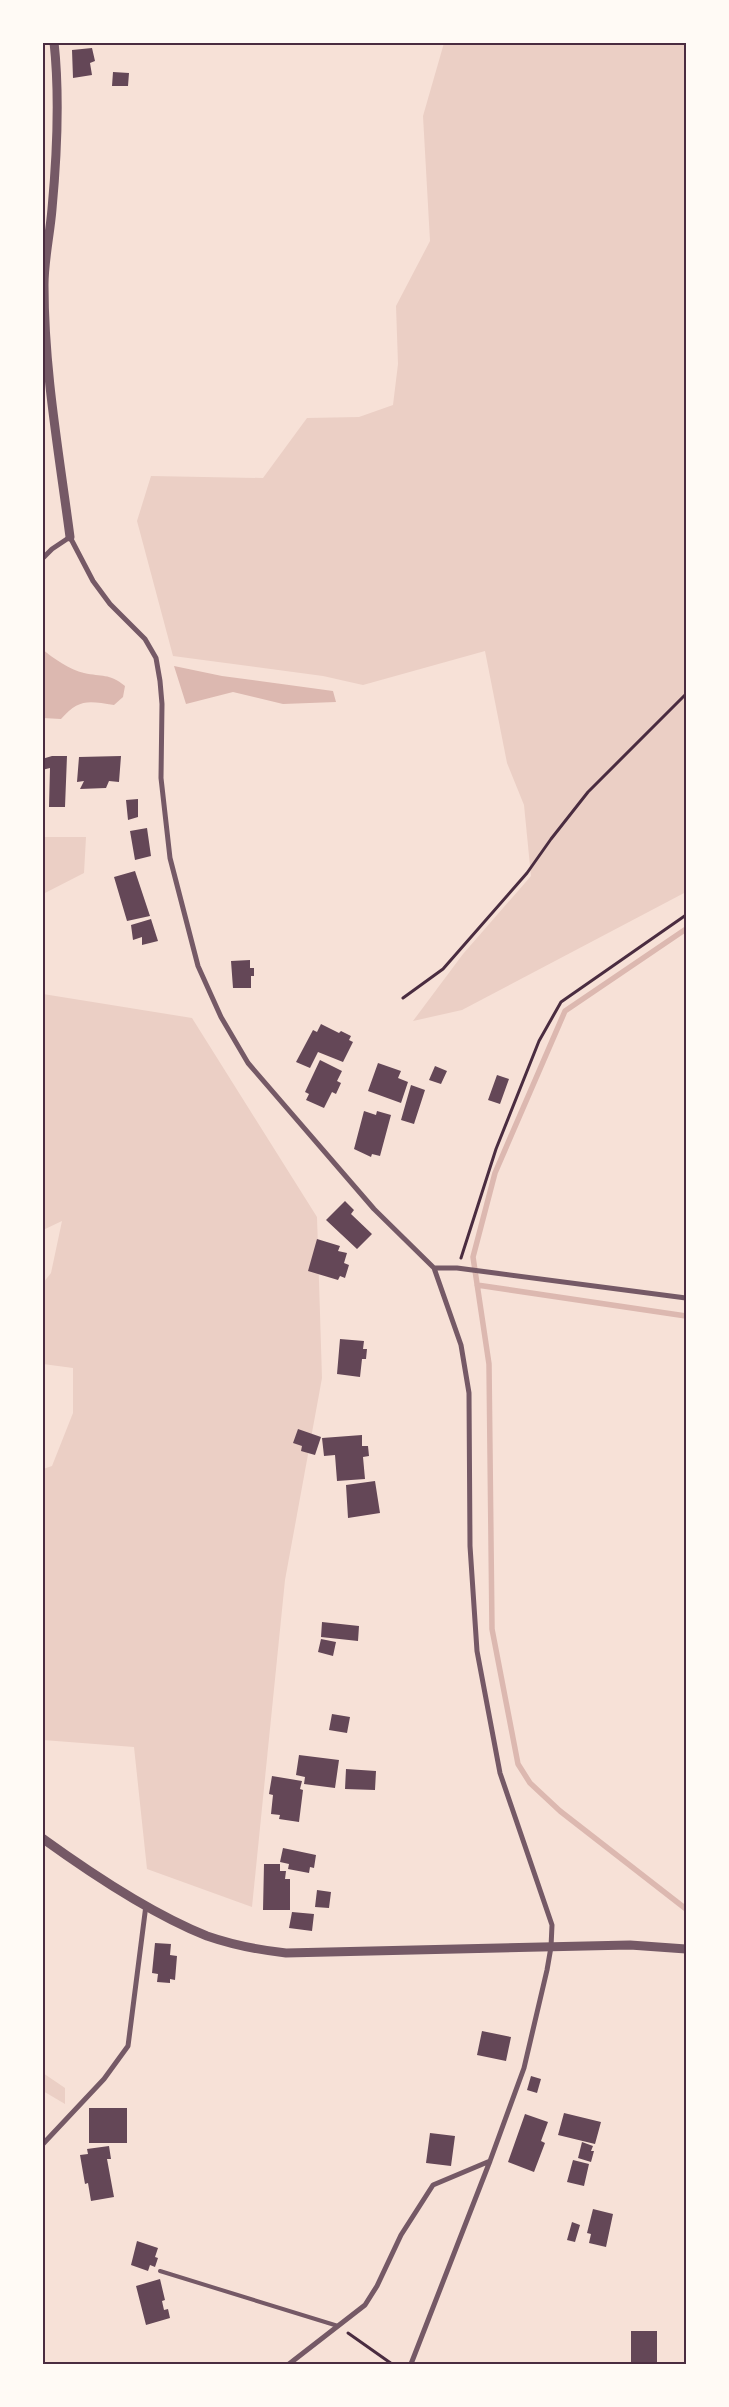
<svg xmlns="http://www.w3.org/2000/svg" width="729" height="2407" viewBox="0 0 729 2407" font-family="'IBM Plex Sans',sans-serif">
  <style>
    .green { fill: #ebcfc5 }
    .water { fill: #dcb8b0 }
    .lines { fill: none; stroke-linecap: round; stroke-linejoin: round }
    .stream { stroke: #dcb8b0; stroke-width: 5.5 }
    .building { fill: #644757 }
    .path { stroke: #4a2c40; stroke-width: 3 }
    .service { stroke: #755966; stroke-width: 4 }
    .minor { stroke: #755966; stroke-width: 5 }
    .tertiary { stroke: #755966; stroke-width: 9 }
    .neatline { fill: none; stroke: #4a2c40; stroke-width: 2 }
  </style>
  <rect width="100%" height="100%" fill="#f7e1d7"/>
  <!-- green -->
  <path class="green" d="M444 43H686V892L462 1010 413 1021 463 954 531 876 524 805 507 763 485 651 363 685 323 676 173 656 137 521 151 476 263 478 307 418 359 417 393 405 398 364 396 306 430 241 423 116Z
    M43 837H86L84 873 43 894Z
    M43 994 192 1018 317 1217 322 1378 285 1580 252 1907 147 1869 134 1747 43 1740V1469L52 1466 73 1413V1368L43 1364V1283L51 1273 62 1221 43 1230Z
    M43 2073 65 2088V2104L43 2091Z"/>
  <!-- water -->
  <path class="water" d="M42 649C53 658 70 670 84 673 102 677 109 673 125 686L123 697 114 705C89 701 79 698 61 719L43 718Z
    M174 666 222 676 333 691 336 702 283 704 233 692 186 704Z"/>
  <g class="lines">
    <!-- stream -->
    <path class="stream" d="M686 929 565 1011 495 1173 473 1257 489 1364 492 1629 518 1764 530 1783 560 1811 686 1909
      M477 1285 686 1316"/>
  </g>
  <!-- building -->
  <path class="building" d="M92 48 95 61 90 63 92 75 73 78 72 50Z
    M113 72 129 73 128 86H112Z
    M52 756H67L65 807H49L50 768 42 770V759Z
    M121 756 119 782 109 781 106 788 80 789 84 781 77 782 79 757Z
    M42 787H44V816H42Z
    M138 799V817L128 820 126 800Z
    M147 828 151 856 135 860 130 831Z
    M135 871 150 916 127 921 114 877Z
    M151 919 158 941 142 945V937L133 940 131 925Z
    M250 960V968H254V976H251V988H233L231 961Z
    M321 1024 339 1033 341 1031 351 1036 349 1040 353 1042 343 1062 318 1052 310 1068 296 1062 313 1030 317 1032Z
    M320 1060 342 1071 337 1081 341 1083 336 1094 332 1092 324 1108 306 1100 309 1094 305 1092Z
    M378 1063 401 1071 398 1078 408 1082 401 1103 368 1091Z
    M435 1066 447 1071 441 1084 429 1080Z
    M497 1075 509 1079 500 1104 488 1100Z
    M411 1085 425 1090 414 1124 401 1120Z
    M364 1111 376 1115 377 1111 391 1115 380 1156 372 1154 371 1157 354 1149Z
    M345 1201 354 1210 351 1214 372 1234 357 1249 326 1220Z
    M317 1239 340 1246 338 1251 347 1253 344 1263 349 1265 345 1278 340 1276 338 1280 308 1271Z
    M340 1339 364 1341 363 1349H367L366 1359H362L360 1377 337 1374Z
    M298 1429 321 1437 315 1455 301 1451 302 1446 293 1443Z
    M362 1435V1446H368L369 1456 363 1457 365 1479 337 1481 335 1455 324 1456 322 1438Z
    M375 1481 380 1513 348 1518 346 1485Z
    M322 1622 359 1626 358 1641 321 1637Z
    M321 1639 336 1642 333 1656 318 1652Z
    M332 1714 350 1717 347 1733 329 1730Z
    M299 1755 339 1760 335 1788 304 1784 305 1777 296 1775Z
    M346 1769 376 1771 375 1790 345 1789Z
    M272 1776 302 1781 300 1789 303 1790 299 1822 279 1819 280 1815 271 1814 273 1795 269 1794Z
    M283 1848 316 1855 314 1868 310 1867 309 1873 288 1869 289 1864 280 1862Z
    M264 1864H280V1871H286L285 1879H290V1910H263Z
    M317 1890 331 1892 329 1908 315 1907Z
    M292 1912 314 1914 312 1931 289 1928Z
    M155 1943 171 1944 170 1955 177 1956 175 1980 170 1979V1983L157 1982 158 1974 152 1973Z
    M482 2031 511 2037 506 2061 477 2055Z
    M531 2076 541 2079 537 2093 527 2090Z
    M89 2108H127V2143H89Z
    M564 2113 601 2122 595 2144 558 2135Z
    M525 2114 548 2122 541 2141 545 2143 534 2172 508 2162Z
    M430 2133 455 2136 451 2166 426 2163Z
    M582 2142 593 2146 591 2151H594L591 2162 578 2158Z
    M109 2146 111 2159H107L114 2197 91 2201 88 2183 85 2184 80 2155 88 2154 87 2149Z
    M573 2160 589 2164 584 2186 567 2182Z
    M593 2209 613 2214 606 2247 589 2243 591 2234 587 2233Z
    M572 2222 580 2225 575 2242 567 2240Z
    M137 2241 158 2248 155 2257 158 2258 155 2267 150 2265 148 2271 131 2265Z
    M160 2279 165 2300 162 2301 164 2310 168 2309 170 2318 146 2325 136 2286Z
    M631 2331H657V2363H631Z"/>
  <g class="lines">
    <!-- path -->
    <path class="path" d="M403 998 443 969 527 873 551 839 588 792 686 694
      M461 1258 496 1149 539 1041 561 1002 686 915
      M348 2333 392 2364"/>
    <!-- service -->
    <path class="service" d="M160 2271 338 2326"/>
    <!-- minor -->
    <path class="minor" d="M42 559 52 549 70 537 93 581 110 604 145 639 156 658 160 681 162 704 161 778 170 858 198 966 221 1017 248 1063 374 1209 434 1268 461 1345 469 1393 470 1546 477 1651 500 1773 552 1925 551 1947 547 1970 524 2068 490 2161 433 2185 401 2235 377 2286 365 2305 289 2364
      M434 1268H457L686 1298
      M42 2145 104 2079 128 2046 146 1905
      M411 2364 490 2161"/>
    <!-- tertiary -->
    <path class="tertiary" d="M54 42C60 97 57 155 52 209 50 234 44 260 44 285 44 370 59 453 70 537
      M42 1838C89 1872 154 1915 207 1936 233 1945 259 1950 286 1953L630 1945 686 1949"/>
  </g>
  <!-- border -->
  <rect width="729" height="2407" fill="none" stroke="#fffaf5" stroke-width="88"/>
  <rect x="44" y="44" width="641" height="2319" class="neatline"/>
</svg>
